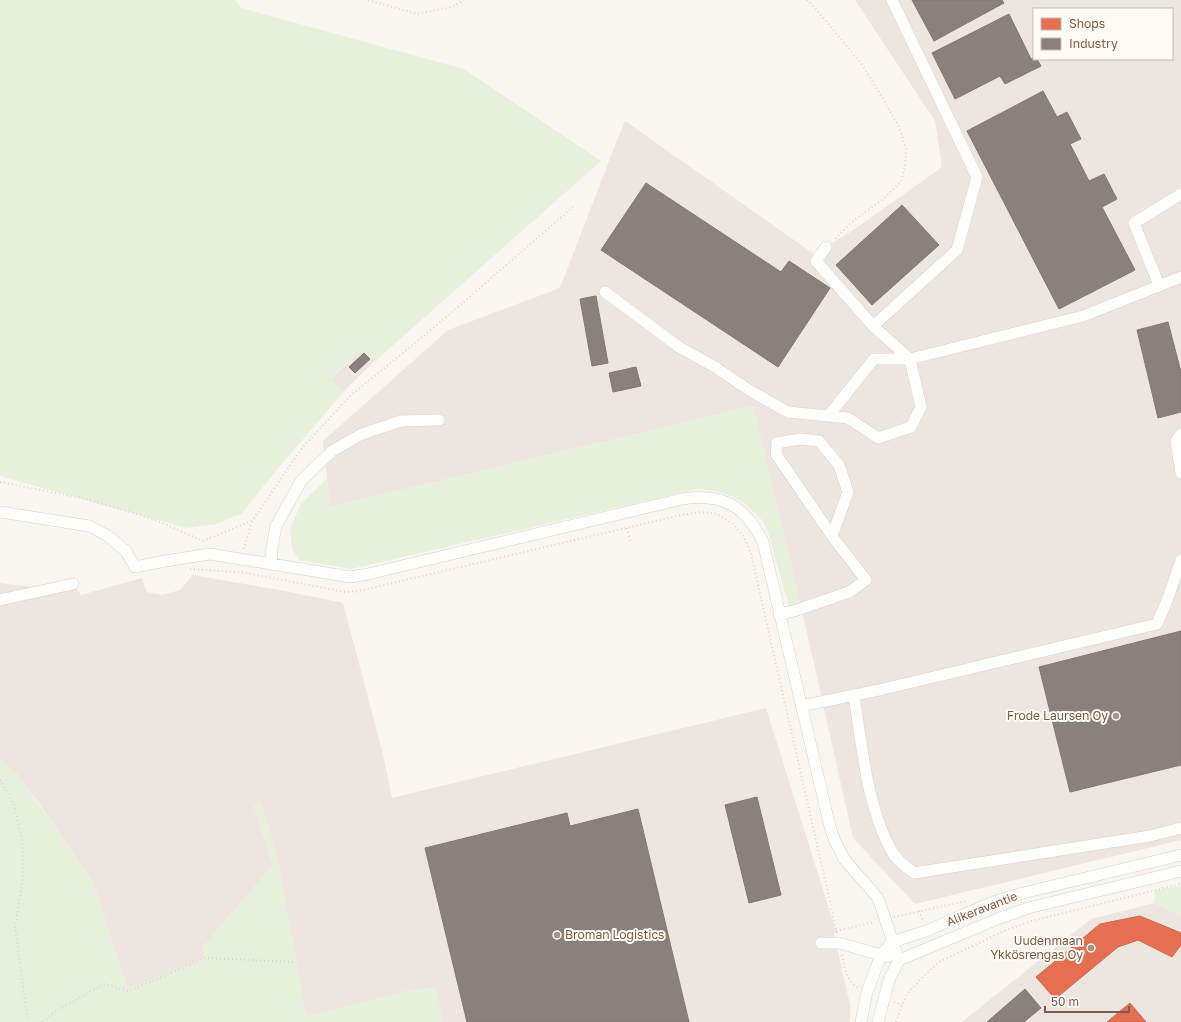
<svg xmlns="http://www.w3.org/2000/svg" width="1181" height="1022" viewBox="0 0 1181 1022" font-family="'Golos Text',sans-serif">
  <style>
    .industrial { fill: #ede5e0; fill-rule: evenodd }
    .green { fill: #e7f0db }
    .shops { fill: #e76f51; stroke: #c66950 }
    .industry { fill: #8a817c; stroke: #85766e }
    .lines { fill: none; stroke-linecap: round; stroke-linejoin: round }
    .minor-casing { stroke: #d7d1cb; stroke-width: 12 }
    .path { stroke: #dcd5d0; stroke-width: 2; stroke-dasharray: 1 3; stroke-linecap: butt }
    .minor { stroke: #fefefd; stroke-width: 11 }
    .poi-dot { fill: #a69286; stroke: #fffaf3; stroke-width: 1.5 }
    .labels { text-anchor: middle; stroke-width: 4; stroke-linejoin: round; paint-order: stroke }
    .poi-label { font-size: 12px; fill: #7a5c4d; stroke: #fffaf3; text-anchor: end }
    .street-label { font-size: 12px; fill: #7a5c4d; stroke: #fffaf3 }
  </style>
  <rect width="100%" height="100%" fill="#f9f5f0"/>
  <!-- industrial -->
  <path class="industrial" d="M855 0H1181V840L915 904 853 838 803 615 753 406 330 507 323 441 448 330 560 288 616 143 625 121 814 254 852 231 942 167 935 121ZM1034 9H1172V59H1034Z
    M362 349 374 362 343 392 330 379Z
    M193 575 290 592 343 603 383 754 392 798 766 708 836 931 834 935 850 1005V1022H443L435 988 406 991 306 1017 278 861 261 803 254 806 273 865 203 947 205 958 128 989 93 882 38 802 19 776 0 759V583L40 588 73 584 81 595 142 578 147 592 162 595 180 590Z
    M1154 903 1181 916V1022H962L1091 919Z"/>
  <!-- green -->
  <path class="green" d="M0 0H235L241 8 464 69 601 161 374 362 362 349 330 378 343 392 275 472 242 513 216 524 187 528 0 476Z
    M753 406 800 603 789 606 769 535 763 521 747 506 734 497 716 491 697 489 351 569 299 560 292 548 290 528 301 504 327 479 330 507Z
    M0 759 19 776 93 882 128 989 205 958 203 947 273 865 254 806 261 803 278 861 306 1016 406 991 436 988 443 1022H0Z
    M1181 886V916L1154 903 1155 890Z"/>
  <!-- shops -->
  <path class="shops" d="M1140 916 1181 933V945L1172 957 1138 940 1118 947 1055 999 1036 977 1100 924Z
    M1130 1003 1146 1022H1107Z"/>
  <!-- industry -->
  <path class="industry" d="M912 0H1002L1004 3 934 41Z
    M1009 14 1031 59 1034 58V59H1037L1041 66 1005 84 1000 76 955 99 932 53Z
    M1043 91 1057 117 1067 112 1081 139 1070 144 1089 181 1104 174 1117 199 1102 207 1135 270 1059 309 967 131Z
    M646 183 781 272 789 261 830 288 778 367 601 250Z
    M902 205 939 245 872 305 836 265Z
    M596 296 608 363 592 366 580 299Z
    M1168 322 1181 372V412L1158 418 1137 330Z
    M364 353 370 359 355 373 349 367Z
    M636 367 641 386 613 392 609 373Z
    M1181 631V765L1070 792 1039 667Z
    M757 797 781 895 749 903 725 805Z
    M638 809 689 1022H467L425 848 567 813 570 826Z
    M1025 989 1041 1008 1024 1022H987Z"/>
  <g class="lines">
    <defs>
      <path id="minor" d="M826 247 816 261 873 326
        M1159 285 1134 223 1181 194
        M605 292 679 347 715 367 749 390 788 412 848 418 878 438 911 427 921 407 910 359 873 326 957 250 977 177 892 0
        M829 415 874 359H910L1083 316 1181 277
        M1181 434 1176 441 1181 473
        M0 512 89 526 108 536 126 551 135 567 165 561 210 554 351 577 368 574 682 499C722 493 745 505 763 542L830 827 835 841 844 859 878 898 899 960
        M271 564 272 547 276 526 301 481 332 451 362 434 401 421 439 420
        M0 600 73 584
        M779 614 794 611 849 592 866 580 832 536 776 454 777 443 800 439 819 441 839 465 848 492 832 536
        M854 695C862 746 867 810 894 855 899 862 908 868 914 873L1150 836 1181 828
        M801 706 879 690 1157 624 1168 598 1181 560
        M821 943H839L888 957
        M861 1022 867 992 881 955 892 942 926 931 993 902 1023 893 1181 855
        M878 1022 889 980 899 960 1000 918 1028 908 1181 871"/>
    </defs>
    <!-- minor casing -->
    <use href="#minor" class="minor-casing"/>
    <!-- path -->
    <path class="path" d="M368 0 417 14 452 7 464 0
      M807 0 816 9 861 63 880 94 899 127 906 149 905 165 901 182 882 200 853 221 834 240
      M0 482 82 498 153 519 203 541 252 521 302 448 350 396 443 320 573 207
      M627 528 630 541
      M244 549 252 521
      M190 569 240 572 345 592 359 591 681 515 702 512 717 514 733 524 744 537 751 554 837 933
      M0 780 14 805 22 840 23 856V879L15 927 28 1022
      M919 911 923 921
      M894 917 966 901
      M836 931 875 922
      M842 955C845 968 846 980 858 988
      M894 1002 902 1005
      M43 1022 53 1013 104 984 129 991 205 958 296 962
      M896 1022 902 1005 907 994 924 976 939 962 1004 931 1031 921 1181 884"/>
    <!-- minor -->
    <use href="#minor" class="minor"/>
  </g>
  <!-- markers -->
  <g class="poi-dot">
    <circle cx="1116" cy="716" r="4"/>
    <circle cx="557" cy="935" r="4"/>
    <circle cx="1091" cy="948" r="4"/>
  </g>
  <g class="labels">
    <!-- poi labels -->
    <g class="poi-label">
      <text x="1108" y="720">Frode Laursen Oy</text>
      <text x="565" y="939" text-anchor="start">Broman Logistics</text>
      <text x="1083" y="945">Uudenmaan<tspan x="1083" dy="14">Ykkösrengas Oy</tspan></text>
    </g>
    <!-- street labels -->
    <g class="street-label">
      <text transform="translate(982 909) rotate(-21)" y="4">Alikeravantie</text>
    </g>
  </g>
  <!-- legend -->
  <rect x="1033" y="8" width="140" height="52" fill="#fffaf3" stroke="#cabbb1"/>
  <rect x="1041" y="18" width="20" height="12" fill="#e76f51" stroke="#cabbb1"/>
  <text x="1069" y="28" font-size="12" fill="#7a5c4d">Shops</text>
  <rect x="1041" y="38" width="20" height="12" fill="#8a817c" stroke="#cabbb1"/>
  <text x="1069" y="48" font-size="12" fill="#7a5c4d">Industry</text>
  <!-- scale -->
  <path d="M1045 1006v6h84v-6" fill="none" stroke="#7a5c4d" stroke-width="2"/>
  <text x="1051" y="1006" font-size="12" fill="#7a5c4d" stroke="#fffaf3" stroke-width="3" paint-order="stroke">50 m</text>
</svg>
